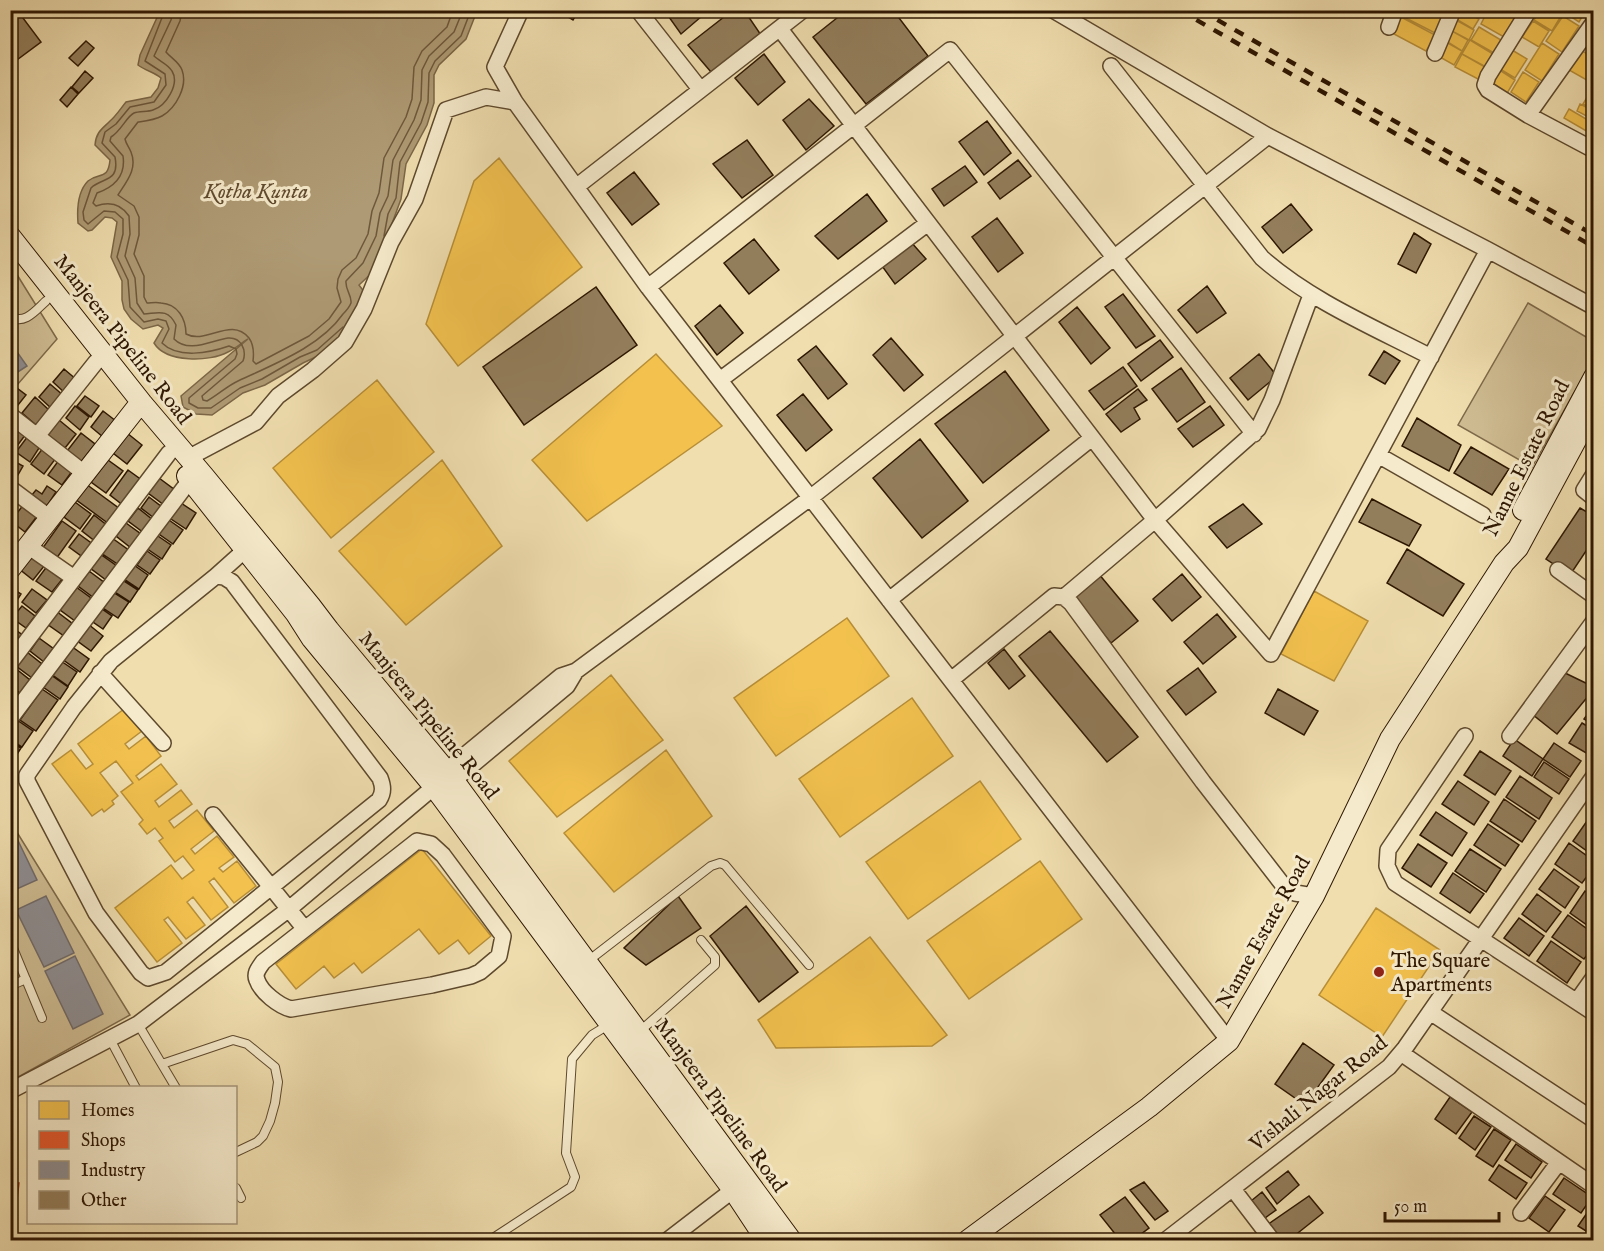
<svg xmlns="http://www.w3.org/2000/svg" width="1604" height="1251" viewBox="0 0 1604 1251" font-family="'IM FELL English',serif">
  <style>
    .green { fill: #cfbc92; stroke: #7e6a4a; stroke-width: 1.5 }
    .water { fill: #ae9a74; stroke: #7b6646; stroke-width: 1.5 }
    .homes { fill: #f2c14e; stroke: #b78e37; stroke-width: 1.5 }
    .shops { fill: #e4572e; stroke: #ad4421; stroke-width: 1.5 }
    .industry { fill: #8d8d92; stroke: #706a67; stroke-width: 1.5 }
    .lines { fill: none; stroke-linecap: round; stroke-linejoin: round }
    .shore { stroke: #6e583b; stroke-width: 1.5 }
    .building { fill: #937e5c; stroke: #2e1702; stroke-width: 1.5 }
    .lane-casing { stroke: #5e492d; stroke-width: 10 }
    .street-casing { stroke: #5e492d; stroke-width: 18 }
    .secondary-casing { stroke: #2e1702; stroke-width: 22 }
    .lane { stroke: #f5eacb; stroke-width: 8 }
    .street { stroke: #f5eacb; stroke-width: 15 }
    .secondary { stroke: #f5eacb; stroke-width: 20 }
    .rail { stroke: #2e1702; stroke-width: 4.5; stroke-dasharray: 10 10; stroke-linecap: butt }
    .poi-dot { fill: #8f2418; stroke: #f5eacb; stroke-width: 2 }
    .labels { text-anchor: middle; stroke-width: 6; stroke-linejoin: round; paint-order: stroke }
    .street-label { font-size: 21px; fill: #2e1702; stroke: #f5eacb }
    .poi-label { font-size: 21px; fill: #2e1702; stroke: #f5eacb; text-anchor: start }
    .water-label { font-size: 22px; font-style: italic; fill: #614b30; stroke: #f5eacb }
  </style>
  <rect width="100%" height="100%" fill="#f0deaf"/>
  <filter id="stains"><feTurbulence type="fractalNoise" baseFrequency=".00333" numOctaves="4"/><feColorMatrix values="0 0 0 0 .2 0 0 0 0 .09 0 0 0 0 .02 0 0 0 .5 -.17"/></filter>
  <radialGradient id="worn" r=".72"><stop offset=".6" stop-color="#630" stop-opacity="0"/><stop offset="1" stop-color="#630" stop-opacity=".3"/></radialGradient>
  <!-- green -->
  <path class="green" d="M11 265 57 339 11 392Z
    M1528 303 1593 341V359L1532 467 1458 425Z
    M10 821 130 1015 11 1081H10Z"/>
  <!-- water -->
  <path class="water" d="M160 11H477L466 39 439 65 434 75V103L427 125 406 164 401 199 375 270 359 285 365 293 345 334 320 355 303 363 265 385 243 393 212 415 196 414 183 407 181 396 248 339C241 343 235 349 228 352 210 362 166 363 154 343L163 328 158 325 143 329 131 319 124 309 122 300V281L111 257 117 222 112 218 105 217 92 230 88 231 78 223C77 210 78 191 88 181 99 172 108 181 110 160L95 145C96 132 102 129 110 121 116 116 121 108 126 102L151 97 158 88 161 78C154 72 146 71 138 65L140 55Z"/>
  <!-- homes -->
  <path class="homes" d="M1402 10H1439L1445 14 1435 33 1400 15Z
    M1461 10 1479 19 1473 29 1456 19Z
    M1488 10H1503L1515 17 1504 37 1481 24Z
    M1540 10H1553L1561 16 1552 31 1534 20Z
    M1566 10H1586L1579 22 1565 13Z
    M1563 16 1579 26 1562 52 1546 41Z
    M1401 17 1435 35 1426 51 1392 33Z
    M1456 20 1474 30 1469 40 1450 30Z
    M1533 21 1549 31 1539 47 1522 37Z
    M1479 27 1501 40 1494 53 1471 40Z
    M1452 31 1468 40 1462 51 1446 41Z
    M1470 40 1493 54 1486 67 1462 54Z
    M1446 42 1462 51 1454 65 1438 56Z
    M1542 43 1559 54 1542 81 1525 70Z
    M1512 50 1527 59 1515 78 1500 69Z
    M1580 50 1594 57 1592 83 1569 70Z
    M1462 54 1485 67 1478 79 1455 67Z
    M1498 69 1515 80 1506 95 1489 84Z
    M1523 72 1539 82 1526 102 1511 92Z
    M1594 86V110L1583 104Z
    M1580 104 1594 111V120L1577 111Z
    M1569 109 1593 123 1588 132 1564 118Z
    M499 158 582 267 458 366 426 324 474 181Z
    M656 354 722 426 587 521 532 460Z
    M377 380 434 452 331 538 273 468Z
    M442 460 502 546 406 625 339 551Z
    M1314 591 1368 621 1334 681 1281 654Z
    M847 618 889 676 776 756 734 698Z
    M611 675 663 740 557 817 509 761Z
    M912 698 953 756 840 837 799 779Z
    M124 709 142 731 125 744 129 749 146 736 161 756 136 776 139 780 161 764 177 784 155 801 159 807 181 790 192 804 169 821 174 828 197 810 214 831 191 849 195 854 217 836 234 857 219 868 223 872 237 861 256 886 234 903 214 878 209 882 228 907 211 920 193 897 187 902 205 925 186 939 168 917 164 920 182 943 157 962 115 908 171 865 182 879 194 870 183 856 175 862 159 841 163 838 155 828 147 834 139 824 143 820 121 792 133 783 116 761 100 773 118 796 112 801 114 804 104 812 102 809 92 816 52 764 71 750 86 769 93 764 78 744Z
    M666 750 712 816 614 892 564 833Z
    M980 781 1021 839 908 919 866 862Z
    M422 849 491 936 469 954 458 940 439 954 419 929 362 973 354 963 334 978 324 966 296 989 276 964Z
    M1040 861 1082 919 969 999 927 941Z
    M1376 908 1440 950 1382 1037 1319 995Z
    M870 937 947 1035 932 1046 776 1048 758 1020Z"/>
  <!-- shops -->
  <path class="shops" d="M10 1183H19L12 1240H10Z"/>
  <!-- industry -->
  <path class="industry" d="M10 342 27 366 10 377Z
    M10 824 37 880 10 892Z
    M46 896 74 953 44 967 16 910Z
    M75 956 103 1014 73 1029 45 971Z"/>
  <g class="lines">
    <!-- shore -->
    <path class="shore" d="M165 10 145 61 165 74 166 85 154 102 130 107 116 124 105 132 102 143 115 157C120 183 102 177 91 188L83 212 84 220 88 224 104 211 115 212 123 219V234L117 257 128 280 130 307 144 322 158 319 166 321 169 329 162 343C178 359 209 353 229 346L236 349 237 354 235 359 189 398V403L198 408H211L240 388 262 379 300 357 317 350 343 327
      M173 10 171 20 154 56C159 61 168 64 172 71 180 84 166 106 153 110 148 112 139 111 134 113 127 116 121 131 111 137L110 141 123 156C126 176 114 187 97 193L93 203 96 206C110 201 121 204 129 216L130 234 125 256 135 278 137 303 144 314C158 313 168 308 176 325L174 339C189 354 212 340 228 338 241 337 247 350 243 361L202 396 203 400 207 401C218 395 227 386 238 381 274 364 320 347 343 314 346 311 349 308 351 303 352 295 345 290 346 281L363 263 376 236 380 213 388 196 393 160 414 120 421 100 422 70 429 56 454 32 463 10
      M182 10 180 21 166 52C171 58 179 62 182 70 188 86 176 108 162 116 155 120 146 121 138 122L125 139C126 144 129 147 131 152 138 169 126 182 118 195L134 206 139 217V235L134 254 144 276V297L147 303C151 303 156 302 161 303 178 304 186 319 186 334 206 345 231 316 249 338 254 345 254 353 253 361L256 364 309 336 329 319 341 302 337 288 338 279 342 270 356 258 368 234 372 211 379 193 384 158 406 117 412 99 414 67 422 51 447 27 453 10
      M384 236 388 214 396 198 400 162 421 123 428 102 429 73 435 61 461 36 471 10"/>
  </g>
  <!-- building -->
  <path class="building" d="M10 10H17L41 42 10 65Z
    M557 10H579L573 20Z
    M664 10H709L681 34Z
    M733 10H744L761 35 711 72 688 45Z
    M847 10H893L928 56 866 104 813 37Z
    M86 41 94 48 78 66 69 58Z
    M764 54 785 82 758 105 735 78Z
    M85 71 93 78 79 93 72 87Z
    M71 87 78 94 67 107 60 100Z
    M809 99 834 126 806 150 783 120Z
    M987 121 1011 153 984 175 959 142Z
    M747 140 773 175 742 198 713 164Z
    M1018 160 1031 176 1000 199 988 183Z
    M965 166 977 182 944 206 932 189Z
    M634 172 659 204 632 225 607 193Z
    M867 194 887 221 838 259 815 236Z
    M1291 204 1312 230 1283 253 1262 227Z
    M997 218 1023 253 998 272 972 237Z
    M1414 233 1431 244 1416 273 1398 264Z
    M754 239 779 270 749 294 724 263Z
    M911 242 926 259 895 284 882 266Z
    M1207 286 1226 313 1197 333 1178 310Z
    M596 287 637 345 524 425 483 367Z
    M1123 294 1155 336 1136 348 1105 307Z
    M720 305 743 333 717 355 695 326Z
    M1077 307 1110 348 1091 364 1059 322Z
    M891 338 923 375 904 391 873 355Z
    M1160 340 1173 357 1141 381 1128 364Z
    M816 346 847 384 828 399 798 360Z
    M1384 351 1400 361 1385 384 1369 375Z
    M1259 354 1277 376 1248 400 1230 378Z
    M1123 367 1137 386 1104 410 1089 391Z
    M1181 368 1205 402 1177 422 1152 389Z
    M64 369 77 380 66 394 53 382Z
    M1005 371 1049 430 983 483 935 424Z
    M50 384 64 396 52 409 39 397Z
    M13 385 26 395 14 410 10 408V388Z
    M1138 389 1147 400 1134 408 1140 419 1121 432 1106 414Z
    M803 394 832 430 806 451 777 415Z
    M85 396 99 406 91 417 77 406Z
    M35 397 49 410 36 425 22 413Z
    M75 406 89 417 80 430 66 418Z
    M1210 406 1224 425 1193 447 1178 429Z
    M103 411 116 421 103 437 91 427Z
    M1417 418 1461 445 1449 471 1402 446Z
    M59 420 76 434 65 448 48 435Z
    M13 425 26 434 14 450 10 448V428Z
    M81 433 95 444 81 462 67 451Z
    M127 433 142 445 127 464 113 453Z
    M28 436 41 445 30 462 16 452Z
    M920 439 968 501 922 538 873 478Z
    M1471 447 1509 469 1492 495 1454 473Z
    M43 448 56 458 44 474 31 464Z
    M10 459 23 466 15 480 10 477Z
    M59 460 73 470 62 485 48 475Z
    M108 460 123 471 106 493 91 482Z
    M128 470 143 481 124 506 110 495Z
    M159 478 175 490 164 505 148 493Z
    M86 484 120 509 109 524 75 499Z
    M47 486 56 492 47 506 31 496 36 490 42 494Z
    M149 497 162 507 154 518 141 508Z
    M1372 499 1421 525 1409 546 1359 522Z
    M178 501 196 513 186 529 168 517Z
    M75 502 91 514 80 529 64 517Z
    M24 504 38 515 25 532 11 521Z
    M1243 504 1262 524 1227 548 1209 527Z
    M138 508 153 520 144 533 128 521Z
    M1580 508 1594 516V539L1570 575 1546 559Z
    M94 515 108 526 96 542 82 531Z
    M166 518 183 530 173 544 156 532Z
    M62 521 76 531 56 559 42 549Z
    M126 523 141 534 131 548 116 536Z
    M79 534 94 545 84 558 69 547Z
    M155 534 171 545 162 559 146 548Z
    M112 538 130 551 119 565 101 553Z
    M1407 549 1464 584 1443 616 1387 583Z
    M147 551 160 560 150 574 137 565Z
    M29 553 45 565 33 580 18 568Z
    M100 554 117 566 106 580 90 568Z
    M131 563 148 575 139 589 121 577Z
    M48 565 64 577 52 592 36 581Z
    M89 571 105 583 94 598 78 586Z
    M1098 573 1138 621 1111 643 1072 596Z
    M1182 574 1201 597 1172 621 1153 599Z
    M121 579 138 590 130 602 113 591Z
    M72 584 91 598 75 621 56 607Z
    M10 587 21 594 11 610H10Z
    M32 589 47 600 36 613 22 602Z
    M113 592 129 602 118 618 103 608Z
    M22 606 35 616 26 628 12 618Z
    M99 607 112 616 103 629 90 620Z
    M56 611 73 624 64 636 47 624Z
    M1217 614 1236 637 1203 664 1184 642Z
    M88 624 103 636 91 651 76 640Z
    M10 626 24 636 10 653Z
    M1050 631 1138 737 1107 762 1019 656Z
    M39 638 54 649 44 662 30 651Z
    M71 646 89 659 80 672 62 659Z
    M1004 649 1025 676 1009 689 988 663Z
    M27 652 42 664 32 678 16 666Z
    M61 661 77 672 68 686 51 674Z
    M15 668 30 680 20 693 10 686V674Z
    M1198 668 1216 692 1186 715 1167 691Z
    M1563 672 1594 687V689L1557 734 1532 714Z
    M51 675 68 687 60 699 43 687Z
    M42 689 58 700 36 731 20 720Z
    M1278 689 1318 711 1304 735 1265 713Z
    M1594 705V725L1584 719Z
    M17 720 33 731 22 747 10 739V729Z
    M1582 723 1594 730V745L1588 754 1569 743Z
    M1514 739 1543 759 1532 776 1503 756Z
    M10 741 21 748 12 762 10 760Z
    M1554 743 1581 761 1570 777 1543 759Z
    M1480 751 1511 771 1495 795 1464 775Z
    M1544 762 1569 779 1559 794 1534 777Z
    M1520 776 1552 798 1539 819 1506 797Z
    M1458 781 1489 802 1474 825 1442 804Z
    M1504 799 1536 821 1522 842 1490 821Z
    M1436 812 1467 833 1452 856 1420 835Z
    M1587 821 1594 825V856L1573 841Z
    M1488 824 1519 845 1505 866 1474 845Z
    M1569 843 1594 861V867L1582 883 1555 864Z
    M1418 844 1447 863 1431 887 1402 868Z
    M1470 849 1501 869 1486 892 1455 871Z
    M1554 869 1579 887 1565 908 1539 889Z
    M1453 873 1484 894 1470 913 1440 893Z
    M1585 891 1594 897V930L1570 913Z
    M1537 894 1561 912 1546 932 1522 914Z
    M678 896 701 928 646 965 624 948Z
    M746 906 798 972 759 1002 710 936Z
    M1568 915 1594 934V946L1584 959 1552 937Z
    M1519 918 1544 936 1529 956 1504 938Z
    M1551 941 1581 962 1567 983 1537 961Z
    M1303 1043 1334 1065 1305 1105 1275 1084Z
    M1450 1097 1472 1112 1456 1134 1435 1119Z
    M1474 1116 1491 1127 1475 1150 1459 1138Z
    M1494 1129 1511 1140 1493 1167 1476 1156Z
    M1516 1144 1542 1162 1531 1178 1505 1160Z
    M1499 1165 1527 1183 1516 1199 1489 1180Z
    M1288 1171 1299 1185 1277 1204 1266 1188Z
    M1564 1178 1592 1197 1581 1213 1553 1194Z
    M1144 1182 1168 1211 1155 1220 1130 1190Z
    M1262 1192 1276 1210 1265 1218 1251 1201Z
    M1309 1196 1323 1213 1289 1240H1280L1267 1225Z
    M1545 1196 1565 1210 1549 1232 1529 1218Z
    M1125 1197 1149 1228 1133 1240H1120L1100 1215Z
    M1594 1203V1236L1578 1226Z"/>
  <g class="lines">
    <defs>
      <path id="lane" d="M10 316C24 326 36 310 46 301
        M10 941 42 1018
        M588 961 711 866 720 863 725 865 809 965
        M10 986 26 979
        M138 1024 176 1088
        M639 1032 715 965V957L701 940
        M110 1039 136 1088
        M162 1064 233 1040 247 1044 275 1067 278 1082 275 1103 270 1121 263 1136 257 1142 236 1152
        M236 1188 241 1198
        M490 1240 571 1187 575 1177 566 1153 572 1059 592 1035 608 1025"/>
      <path id="street" d="M521 10 495 67 515 102 648 287 1229 1041
        M638 10 700 89
        M1053 10 1268 136 1488 250 1594 307
        M1529 10 1488 76 1485 85 1488 90 1528 115 1594 150
        M1389 27 1395 10
        M780 29 1155 520 1271 654 1488 250
        M1435 53 1453 10
        M1111 66 1262 258C1311 301 1373 327 1431 357
        M1528 115 1594 22
        M576 187 803 10
        M648 287 950 50 1254 434
        M720 380 928 223
        M10 415 84 473
        M37 436 96 362
        M1378 455 1483 515
        M188 458 256 422 278 396 313 370 345 342 364 309 391 242 415 199 446 110 486 97 515 102
        M1594 474 1584 490 1594 498
        M10 488 50 518
        M28 546 74 578
        M1558 570 1594 596
        M216 576 224 577 232 582 380 778C383 786 384 792 379 800L166 972 148 978 141 973 96 913 27 781V775L74 707 111 661Z
        M216 576 245 550
        M1064 597 1155 520 1258 429 1272 400 1311 295
        M889 600 1092 438
        M10 663 169 453
        M100 673 163 743
        M951 680 1054 596 1064 597 1071 603 1203 782 1283 885 1295 893 1314 896
        M10 719 190 480
        M1465 736 1388 850 1387 866 1395 883 1594 1013
        M1510 736 1594 621
        M447 786 567 686 576 671
        M213 815 304 928
        M417 841 431 844 443 855 503 936 499 956 480 972 471 976 432 985 291 1009C279 1006 261 992 257 980 254 973 259 968 263 962Z
        M1577 1001 1594 977
        M1430 1012 1594 1120
        M1401 1053 1594 1186
        M10 1091 138 1024 289 909 428 792 431 783 561 676 576 671 810 498 1268 136
        M1233 1189 1272 1240
        M1521 1213 1559 1162
        M668 1240 733 1190
        M1166 1240 1389 1067 1405 1048 1594 776"/>
      <path id="secondary" d="M10 236 142 403 204 476 310 605 329 630 449 774 791 1240
        M187 476 296 614 312 639 431 783 733 1190 766 1240
        M1523 510 1594 377
        M10 569 141 402
        M968 1240 1149 1107 1229 1041 1314 896 1390 739 1504 563 1518 548 1594 407"/>
    </defs>
    <!-- lane casing -->
    <use href="#lane" class="lane-casing"/>
    <!-- street casing -->
    <use href="#street" class="street-casing"/>
    <!-- secondary casing -->
    <use href="#secondary" class="secondary-casing"/>
    <!-- lane -->
    <use href="#lane" class="lane"/>
    <!-- street -->
    <use href="#street" class="street"/>
    <!-- secondary -->
    <use href="#secondary" class="secondary"/>
    <!-- rail -->
    <path class="rail" d="M1179 10 1594 247
      M1200 10 1594 235"/>
  </g>
  <!-- markers -->
  <circle class="poi-dot" cx="1379" cy="972" r="6"/>
  <g class="labels">
    <!-- street labels -->
    <g class="street-label">
      <text transform="translate(123 339) rotate(52)" y="7">Manjeera Pipeline Road</text>
      <text transform="translate(1526 458) rotate(-64)" y="7">Nanne Estate Road</text>
      <text transform="translate(429 715) rotate(51)" y="7">Manjeera Pipeline Road</text>
      <text transform="translate(1263 932) rotate(-61)" y="7">Nanne Estate Road</text>
      <text transform="translate(1318 1093) rotate(-39)" y="7">Vishali Nagar Road</text>
      <text transform="translate(721 1105) rotate(54)" y="7">Manjeera Pipeline Road</text>
    </g>
    <!-- poi labels -->
    <g class="poi-label">
      <text x="1391" y="967">The Square<tspan x="1391" dy="24">Apartments</tspan></text>
    </g>
    <!-- water labels -->
    <g class="water-label">
      <text x="256" y="198">Kotha Kunta</text>
    </g>
  </g>
  <!-- margin -->
  <rect width="1604" height="1251" fill="none" stroke="#f0deaf" stroke-width="36"/>
  <rect x="12" y="12" width="1580" height="1227" fill="none" stroke="#2e1702" stroke-width="3"/>
  <rect x="18" y="18" width="1568" height="1215" fill="none" stroke="#2e1702" stroke-width="1.5"/>
  <!-- legend -->
  <rect x="27" y="1086" width="210" height="138" fill="#f5eacb" stroke="#a5967b" stroke-width="1.5"/>
  <rect x="39" y="1101" width="30" height="18" fill="#f2c14e" stroke="#a5967b" stroke-width="1.5"/>
  <text x="81" y="1116" font-size="18" fill="#2e1702">Homes</text>
  <rect x="39" y="1131" width="30" height="18" fill="#e4572e" stroke="#a5967b" stroke-width="1.5"/>
  <text x="81" y="1146" font-size="18" fill="#2e1702">Shops</text>
  <rect x="39" y="1161" width="30" height="18" fill="#8d8d92" stroke="#a5967b" stroke-width="1.5"/>
  <text x="81" y="1176" font-size="18" fill="#2e1702">Industry</text>
  <rect x="39" y="1191" width="30" height="18" fill="#937e5c" stroke="#a5967b" stroke-width="1.5"/>
  <text x="81" y="1206" font-size="18" fill="#2e1702">Other</text>
  <!-- scale -->
  <path d="M1385 1212v9h114v-9" fill="none" stroke="#2e1702" stroke-width="3"/>
  <text x="1394" y="1212" font-size="18" fill="#2e1702" stroke="#f5eacb" stroke-width="4.5" paint-order="stroke">50 m</text>
  <rect width="100%" height="100%" filter="url(#stains)"/>
  <rect width="100%" height="100%" fill="url(#worn)"/>
</svg>
